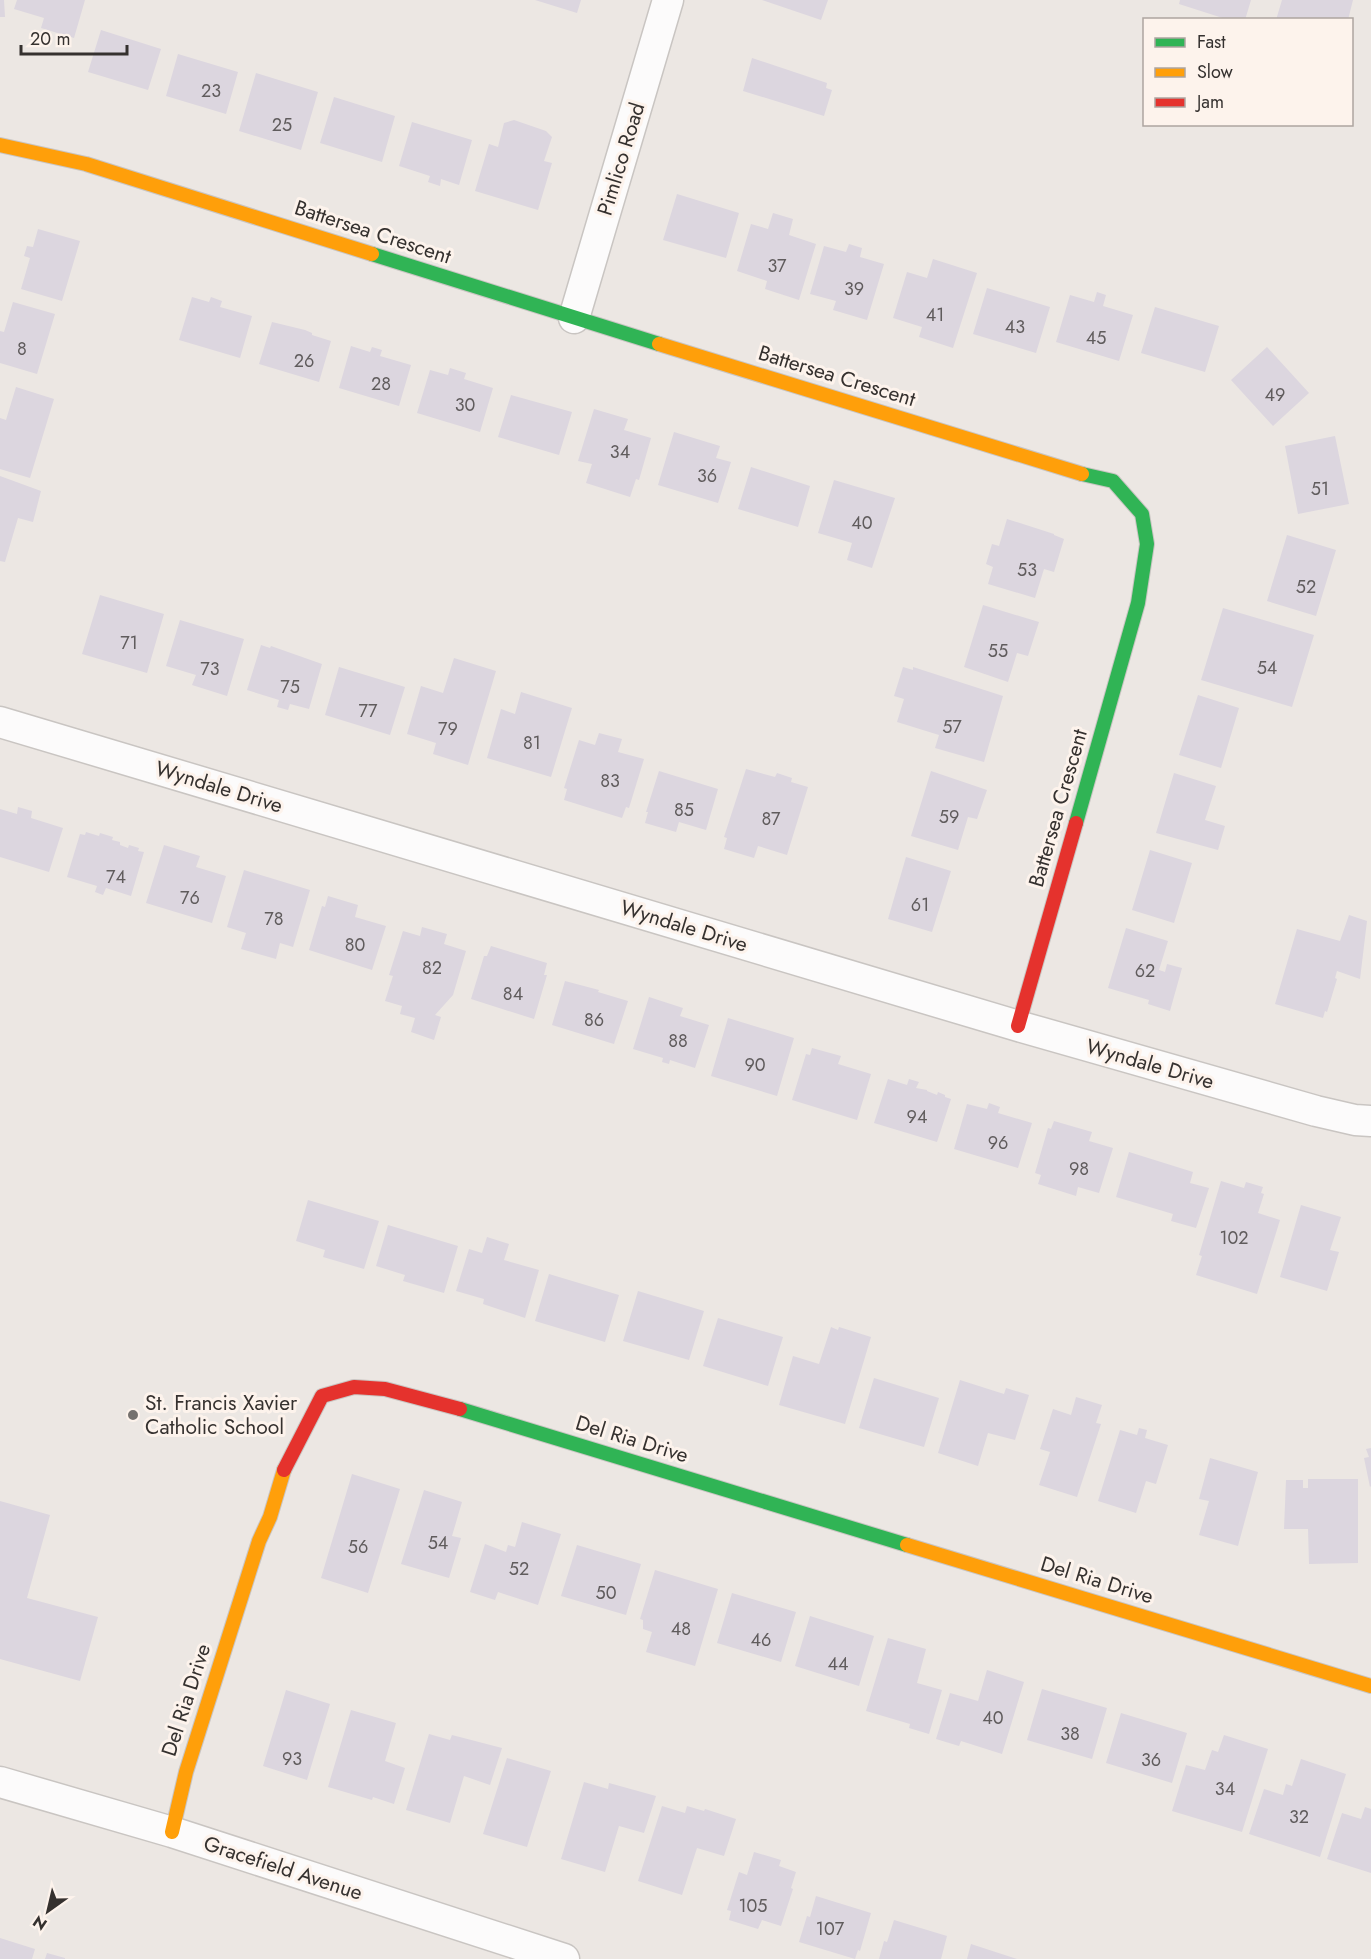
<svg xmlns="http://www.w3.org/2000/svg" width="1371" height="1959" viewBox="0 0 1371 1959" font-family="Jost,sans-serif">
  <style>
    .building { fill: #dcd6df }
    .lines { fill: none; stroke-linecap: round; stroke-linejoin: round }
    .street-casing { stroke: #c9c5c2; stroke-width: 33 }
    .fast-casing { stroke: #c9c5c2; stroke-width: 16 }
    .slow-casing { stroke: #c9c5c2; stroke-width: 16 }
    .jam-casing { stroke: #c9c5c2; stroke-width: 16 }
    .street { stroke: #fcfbfb; stroke-width: 30 }
    .fast { stroke: #30b455; stroke-width: 14 }
    .slow { stroke: #ff9f0a; stroke-width: 14 }
    .jam { stroke: #e5322d; stroke-width: 14 }
    .poi-dot { fill: #75716e; stroke: #fdf3ec; stroke-width: 2 }
    .labels { text-anchor: middle; stroke-width: 6; stroke-linejoin: round; paint-order: stroke }
    .number-label { font-size: 18px; fill: #605c5d }
    .street-label { font-size: 21px; fill: #35312f; stroke: #fdf3ec }
    .poi-label { font-size: 21px; fill: #35312f; stroke: #fdf3ec; text-anchor: start }
  </style>
  <rect width="100%" height="100%" fill="#ece7e3"/>
  <!-- building -->
  <path class="building" d="M0 0H4L5 17H0Z
    M17 0H85L74 38 41 28 44 18 14 9Z
    M535 0H581L577 13Z
    M762 0H828L821 20Z
    M1180 0H1251L1245 20H1229L1179 4Z
    M1282 0H1353L1348 20H1276Z
    M101 30 161 49 148 90 88 72Z
    M178 54 238 72 226 114 166 96Z
    M752 58 827 83 826 88 832 90 824 116 743 91Z
    M256 73 318 92 301 150 239 131Z
    M334 97 395 116 382 162 320 143Z
    M514 120 546 131 552 137 544 161 552 163 538 210 475 191 489 144 498 147 504 123Z
    M412 122 472 140 459 185 441 179 440 186 428 182 430 176 399 166Z
    M677 194 739 213 726 258 663 240Z
    M773 213 793 219 789 235 816 244 799 300 765 289 767 281 737 271 751 224 768 229Z
    M38 229 80 241 62 301 21 289 30 258 24 256 27 246 33 247Z
    M849 244 862 248 860 257 884 264 867 320 833 310 836 301 810 294 824 246 846 252Z
    M933 259 977 273 953 348 919 337 922 327 893 318 907 272 927 278Z
    M987 288 1050 307 1036 353 973 334Z
    M1097 292 1106 295 1103 306 1133 315 1119 361 1056 342 1070 295 1094 302Z
    M192 297 209 302 211 297 222 301 220 307 252 316 240 358 179 340Z
    M13 302 55 314 37 374 0 363V331L4 332Z
    M1155 307 1219 326 1205 372 1141 353Z
    M272 322 305 330 312 333V335L331 341 319 382 259 364Z
    M351 346 370 352 372 347 382 350 380 356 411 365 399 406 339 388Z
    M1267 347 1309 393 1273 426 1231 380Z
    M450 368 466 373 464 379 493 388 480 432 417 413 430 370 448 375Z
    M16 387 54 399 30 478 0 469V418L6 420Z
    M511 395 572 412 559 455 498 437Z
    M594 409 628 419 624 430 651 438 639 480 636 479 630 497 586 483 592 464 578 461Z
    M674 432 720 446 716 458 731 462 718 503 658 485Z
    M1335 436 1349 504 1298 514 1285 446Z
    M751 467 810 486 798 527 738 509Z
    M0 476 41 491 33 522 18 518 5 562 0 561Z
    M834 480 895 498 872 568 847 560 852 543 818 533Z
    M1007 519 1054 534V535L1064 539 1054 572 1044 569 1035 598 988 584 993 567 986 564 992 544 999 546Z
    M1287 535 1336 550 1316 616 1267 601Z
    M100 595 164 614 147 673 82 654Z
    M983 605 1039 622 1028 656 1017 653 1008 682 964 667Z
    M1223 608 1314 635 1292 707 1201 680Z
    M180 620 244 639 227 696 192 685 196 675 166 666Z
    M261 645 270 648 271 646 322 664 309 709 290 704 288 710 277 707 279 700 247 690Z
    M454 658 496 671 468 765 433 754 436 743 407 734 421 686 443 693Z
    M339 667 405 687 390 735 325 715Z
    M903 667 913 670V667L1003 696 984 762 935 748 939 735 897 722 904 699 894 696Z
    M521 692 572 708 551 777 487 758 501 709 515 714Z
    M1198 695 1239 708 1221 768 1179 755Z
    M599 733 622 739 618 752 644 759 629 808 626 807 622 818 564 800 567 789 564 788 579 740 595 745Z
    M746 769 775 777 777 773 792 778 791 782 808 787 787 855 758 846 754 858 724 849 727 838 724 837Z
    M659 771 718 789 706 830 679 822 676 832 645 823 648 812H646Z
    M931 771 987 790 977 819 968 817 958 850 911 836Z
    M1174 773 1216 786 1205 820 1225 826 1218 850 1156 833Z
    M18 807 32 811 31 818 63 828 49 872 0 857V809L17 814Z
    M86 832 99 836 100 833 113 837 112 840 120 842V845L128 848 129 845 139 848 138 851 144 852 131 896 106 888 103 895 95 892 97 886 67 877 80 834 85 835Z
    M164 845 200 856 196 867 226 876 212 923 146 903Z
    M1150 850 1192 863 1174 923 1132 910Z
    M906 857 951 871 932 932 888 919Z
    M244 870 310 890 293 947 280 943 276 959 241 949 246 933 227 927Z
    M328 896 358 905 355 917 386 926 372 970 309 950 322 906 325 907Z
    M1349 915 1367 921 1360 979 1337 971 1335 978 1337 979 1327 1012 1325 1011 1323 1018 1275 1004 1297 929 1340 941Z
    M422 927 447 934 444 944 466 951 453 995 435 1015 441 1017 434 1040 411 1032 415 1018 400 1014 402 1006 385 1001 393 976 389 975 403 931 420 936Z
    M1126 928 1168 941 1159 970 1165 972 1167 964 1182 968 1170 1011 1148 1004 1149 1000 1108 988Z
    M491 946 547 963 544 975H547L534 1019 471 999 484 956H487Z
    M565 981 599 990 598 992 628 1001 614 1044 552 1025Z
    M649 997 683 1008 680 1016 709 1025 695 1068 670 1060 669 1064 662 1062 663 1058 633 1049Z
    M728 1018 794 1038 777 1096 711 1076Z
    M812 1048 841 1056 838 1064 871 1074 857 1120 792 1100 806 1054 810 1055Z
    M888 1079 907 1085 909 1079 919 1082 916 1088 927 1090V1091L937 1095 938 1092 945 1095V1097L951 1099 937 1142 874 1123Z
    M989 1103 1000 1107 998 1113 1032 1123 1018 1168 954 1149 967 1104 987 1109Z
    M1054 1121 1092 1132 1089 1141 1113 1148 1099 1193 1078 1187 1076 1196 1038 1184 1041 1175 1035 1173 1048 1128 1051 1129Z
    M1129 1152 1193 1172 1190 1183 1209 1188 1196 1228 1171 1221 1173 1214 1116 1197Z
    M1221 1181 1244 1188 1246 1182 1263 1187 1261 1193 1264 1194 1258 1213 1280 1220 1257 1294 1196 1275 1202 1256 1199 1255Z
    M308 1200 379 1221 364 1269 323 1257 325 1250 296 1241Z
    M1301 1205 1341 1217 1330 1250 1339 1252 1327 1291 1280 1277Z
    M388 1225 458 1246 444 1293 403 1281 405 1275 376 1266Z
    M487 1237 509 1244 504 1260 539 1270 525 1318 483 1304 484 1299 456 1291 469 1249 482 1253Z
    M549 1274 619 1295 605 1342 535 1321Z
    M638 1291 704 1311 689 1360 623 1341Z
    M718 1318 783 1337 768 1386 703 1366Z
    M831 1327 838 1330 839 1327 871 1337 845 1424 779 1405 793 1356 819 1364Z
    M874 1378 939 1398 924 1447 859 1428Z
    M960 1380 1004 1394 1006 1388 1029 1395 1015 1440 988 1433 978 1466 938 1453Z
    M1076 1397 1102 1405 1096 1423 1101 1424 1077 1497 1039 1485 1050 1452 1040 1449 1053 1409 1071 1415Z
    M1139 1428 1147 1430 1145 1438 1168 1445 1156 1484 1146 1481 1136 1513 1098 1501 1120 1430 1137 1435Z
    M1371 1448V1486L1370 1487 1364 1458 1369 1457 1366 1449Z
    M1210 1458 1258 1472 1238 1546 1199 1535 1209 1501 1199 1499Z
    M352 1474 400 1489 368 1593 321 1578Z
    M1308 1479H1358V1563L1309 1564 1308 1529H1284L1286 1480H1303V1488H1308Z
    M424 1490 462 1502 452 1536 461 1538 449 1578 401 1564Z
    M0 1501 50 1515 27 1598 98 1617 80 1681 0 1659Z
    M522 1522 561 1534 538 1605 498 1592 495 1600 470 1592 485 1544 506 1552 508 1545 515 1547Z
    M577 1545 641 1564 626 1615 561 1596Z
    M655 1570 718 1589 695 1666 646 1652 652 1632 643 1629V1620L640 1619Z
    M732 1593 796 1612 781 1662 717 1643Z
    M810 1616 874 1636 859 1686 795 1666Z
    M888 1638 926 1649 917 1683 942 1690 929 1734 909 1728 910 1724 866 1711Z
    M987 1670 1024 1682 1002 1754 961 1741 959 1746 936 1739 950 1693 978 1701Z
    M1042 1689 1107 1708 1092 1759 1027 1740Z
    M286 1690 330 1704 307 1780 263 1766Z
    M351 1710 396 1723 385 1761 405 1768 394 1804 373 1797 372 1800 328 1787Z
    M1121 1713 1187 1733 1172 1783 1106 1763Z
    M429 1734 450 1740 452 1735 502 1748 490 1785 464 1776 450 1823 406 1810Z
    M1224 1735 1268 1749 1242 1832 1172 1811 1186 1765 1205 1770 1212 1750 1218 1752Z
    M507 1758 551 1771 527 1847 483 1834Z
    M1301 1759 1346 1774 1320 1857 1249 1834 1264 1789 1283 1795 1286 1784 1292 1786Z
    M584 1782 608 1789 609 1783 656 1796 644 1833 619 1826 605 1872 561 1859Z
    M662 1806 685 1813 687 1806 704 1811 705 1809 736 1819 724 1856 697 1848 682 1895 638 1881Z
    M1365 1807 1371 1809V1873L1327 1859 1342 1813 1361 1819Z
    M754 1852 781 1860 779 1866 796 1872 791 1888 793 1889 781 1926 762 1920 758 1929 729 1920 731 1911 727 1910 739 1872 747 1875Z
    M816 1896 871 1913 860 1951 858 1950 855 1959 799 1942 807 1916 810 1917Z
    M894 1920 947 1936 941 1959H879L884 1941 887 1942Z
    M0 1938 35 1949 32 1959H0Z
    M971 1944 1017 1959H967Z
    M47 1953 65 1958V1959H45Z"/>
  <g class="lines">
    <defs>
      <path id="street" d="M574 318 668 0
        M0 722 1018 1026 1316 1111 1355 1120 1371 1121
        M0 1782 172 1832 564 1959"/>
      <path id="fast" d="M372 254 659 344
        M1076 823 1138 603 1147 544 1142 514 1113 481 1082 474
        M460 1409 907 1545"/>
      <path id="slow" d="M0 145 86 164 372 254
        M659 344 1082 474
        M907 1545 1371 1686
        M172 1832 186 1772 259 1541 270 1517 284 1470"/>
      <path id="jam" d="M1018 1026 1076 823
        M284 1470 322 1396 354 1387 385 1389 460 1409"/>
    </defs>
    <!-- street casing -->
    <use href="#street" class="street-casing"/>
    <!-- fast casing -->
    <use href="#fast" class="fast-casing"/>
    <!-- slow casing -->
    <use href="#slow" class="slow-casing"/>
    <!-- jam casing -->
    <use href="#jam" class="jam-casing"/>
    <!-- street -->
    <use href="#street" class="street"/>
    <!-- fast -->
    <use href="#fast" class="fast"/>
    <!-- slow -->
    <use href="#slow" class="slow"/>
    <!-- jam -->
    <use href="#jam" class="jam"/>
  </g>
  <!-- markers -->
  <circle class="poi-dot" cx="133" cy="1415" r="6"/>
  <g class="labels">
    <!-- number labels -->
    <g class="number-label">
      <text x="211" y="97">23</text>
      <text x="282" y="131">25</text>
      <text x="777" y="272">37</text>
      <text x="854" y="295">39</text>
      <text x="935" y="321">41</text>
      <text x="1015" y="333">43</text>
      <text x="1096" y="344">45</text>
      <text x="22" y="355">8</text>
      <text x="304" y="367">26</text>
      <text x="381" y="390">28</text>
      <text x="1275" y="401">49</text>
      <text x="465" y="411">30</text>
      <text x="620" y="458">34</text>
      <text x="707" y="482">36</text>
      <text x="1320" y="495">51</text>
      <text x="862" y="529">40</text>
      <text x="1027" y="576">53</text>
      <text x="1306" y="593">52</text>
      <text x="129" y="649">71</text>
      <text x="998" y="657">55</text>
      <text x="1267" y="674">54</text>
      <text x="210" y="675">73</text>
      <text x="290" y="693">75</text>
      <text x="368" y="717">77</text>
      <text x="952" y="733">57</text>
      <text x="448" y="735">79</text>
      <text x="532" y="749">81</text>
      <text x="610" y="787">83</text>
      <text x="684" y="816">85</text>
      <text x="949" y="823">59</text>
      <text x="771" y="825">87</text>
      <text x="116" y="883">74</text>
      <text x="190" y="904">76</text>
      <text x="920" y="911">61</text>
      <text x="274" y="925">78</text>
      <text x="355" y="951">80</text>
      <text x="432" y="974">82</text>
      <text x="1145" y="977">62</text>
      <text x="513" y="1000">84</text>
      <text x="594" y="1026">86</text>
      <text x="678" y="1047">88</text>
      <text x="755" y="1071">90</text>
      <text x="917" y="1123">94</text>
      <text x="998" y="1149">96</text>
      <text x="1079" y="1175">98</text>
      <text x="1234" y="1244">102</text>
      <text x="438" y="1549">54</text>
      <text x="358" y="1553">56</text>
      <text x="519" y="1575">52</text>
      <text x="606" y="1599">50</text>
      <text x="681" y="1635">48</text>
      <text x="761" y="1646">46</text>
      <text x="838" y="1670">44</text>
      <text x="993" y="1724">40</text>
      <text x="1070" y="1740">38</text>
      <text x="292" y="1765">93</text>
      <text x="1151" y="1766">36</text>
      <text x="1225" y="1795">34</text>
      <text x="1299" y="1823">32</text>
      <text x="753" y="1912">105</text>
      <text x="830" y="1935">107</text>
    </g>
    <!-- street labels -->
    <g class="street-label">
      <text transform="translate(621 159) rotate(-73)" y="7">Pimlico Road</text>
      <text transform="translate(373 232) rotate(18)" y="7">Battersea Crescent</text>
      <text transform="translate(837 376) rotate(17)" y="7">Battersea Crescent</text>
      <text transform="translate(219 787) rotate(17)" y="7">Wyndale Drive</text>
      <text transform="translate(1058 808) rotate(-74)" y="7">Battersea Crescent</text>
      <text transform="translate(684 926) rotate(17)" y="7">Wyndale Drive</text>
      <text transform="translate(1150 1064) rotate(16)" y="7">Wyndale Drive</text>
      <text transform="translate(632 1439) rotate(17)" y="7">Del Ria Drive</text>
      <text transform="translate(1097 1580) rotate(17)" y="7">Del Ria Drive</text>
      <text transform="translate(186 1700) rotate(-72)" y="7">Del Ria Drive</text>
      <text transform="translate(283 1868) rotate(18)" y="7">Gracefield Avenue</text>
    </g>
    <!-- poi labels -->
    <g class="poi-label">
      <text x="145" y="1410">St. Francis Xavier<tspan x="145" dy="24">Catholic School</tspan></text>
    </g>
  </g>
  <!-- legend -->
  <rect x="1143" y="18" width="210" height="108" fill="#fdf3ec" stroke="#ada5a0" stroke-width="1.5"/>
  <rect x="1155" y="38" width="30" height="9" fill="#30b455" stroke="#ada5a0" stroke-width="1.5"/>
  <text x="1197" y="48" font-size="18" fill="#35312f">Fast</text>
  <rect x="1155" y="68" width="30" height="9" fill="#ff9f0a" stroke="#ada5a0" stroke-width="1.5"/>
  <text x="1197" y="78" font-size="18" fill="#35312f">Slow</text>
  <rect x="1155" y="98" width="30" height="9" fill="#e5322d" stroke="#ada5a0" stroke-width="1.5"/>
  <text x="1197" y="108" font-size="18" fill="#35312f">Jam</text>
  <!-- north arrow -->
  <g transform="translate(48 1911) rotate(214)" stroke="#fdf3ec" stroke-width="4.5" paint-order="stroke">
  <path d="M0-4.5L10 22L0 15L-10 22Z" fill="#35312f"/>
  <text y="-9" font-size="16" font-weight="bold" text-anchor="middle" fill="#35312f">N</text>
  </g>
  <!-- scale -->
  <path d="M21 45v9h106v-9" fill="none" stroke="#35312f" stroke-width="3"/>
  <text x="30" y="45" font-size="18" fill="#35312f" stroke="#fdf3ec" stroke-width="4.5" paint-order="stroke">20 m</text>
</svg>
